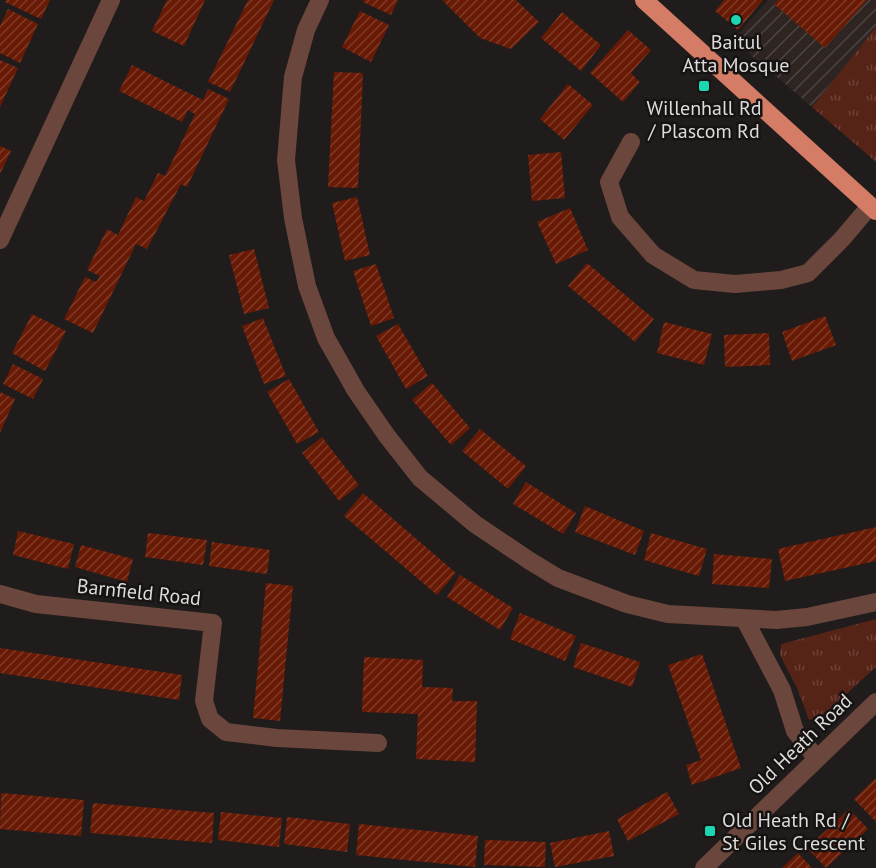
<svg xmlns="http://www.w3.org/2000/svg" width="876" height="868" viewBox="0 0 876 868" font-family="'PT Sans',sans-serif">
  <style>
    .industrial { fill: url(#industrial-furrows) }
    .grass { fill: url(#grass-tufts) }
    .building { fill: url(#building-hatch) }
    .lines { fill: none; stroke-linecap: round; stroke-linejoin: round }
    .minor { stroke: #6a463d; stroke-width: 18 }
    .highway { stroke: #d57c66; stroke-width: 18 }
    .poi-dot { fill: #1cd5b1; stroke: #161312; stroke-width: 2 }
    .labels { text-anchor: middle; stroke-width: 5; stroke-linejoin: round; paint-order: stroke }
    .poi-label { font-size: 20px; fill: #dedcdb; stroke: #161312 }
    .street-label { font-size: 20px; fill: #dedcdb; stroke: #161312 }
  </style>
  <defs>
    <pattern id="industrial-furrows" width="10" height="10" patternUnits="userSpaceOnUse" patternTransform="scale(1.5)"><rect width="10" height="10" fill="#2e2522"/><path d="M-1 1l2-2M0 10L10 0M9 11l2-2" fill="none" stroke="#4c4442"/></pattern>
    <pattern id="grass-tufts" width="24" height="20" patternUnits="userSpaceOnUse" patternTransform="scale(1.5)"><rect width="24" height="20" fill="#562317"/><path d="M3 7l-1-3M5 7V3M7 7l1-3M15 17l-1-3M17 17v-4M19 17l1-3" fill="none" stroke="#6e4238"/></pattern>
    <pattern id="building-hatch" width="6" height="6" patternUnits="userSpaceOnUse" patternTransform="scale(1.5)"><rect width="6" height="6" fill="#691a05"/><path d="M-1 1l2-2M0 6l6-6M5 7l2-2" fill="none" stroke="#7e3b29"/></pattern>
  </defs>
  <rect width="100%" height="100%" fill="#1f1c1b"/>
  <!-- industrial -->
  <path class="industrial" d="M768 0H876V27L812 107 733 40Z"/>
  <!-- grass -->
  <path class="grass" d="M876 27V162L812 107Z
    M876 619V667L821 717 809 720 797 688 780 655 781 644Z"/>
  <!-- building -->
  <path class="building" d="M6 0H50L41 19 5 2Z
    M167 0H205L184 46 152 31Z
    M248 0H274L230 92 208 82Z
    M364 0H398L391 15 363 2Z
    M442 0H516L539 22 511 49 480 38Z
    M724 0H763L738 30 715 11Z
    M778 0H867L825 48 774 4Z
    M8 9 38 24 20 63 0 53V26Z
    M360 11 389 25 371 62 342 47Z
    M562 12 601 45 581 71 541 38Z
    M628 30 651 50 631 73 640 82 623 102 590 73Z
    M0 60 18 68 0 107Z
    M132 65 203 100 208 89 229 99 187 187 181 184 147 249 136 244 93 333 64 319 85 277 96 282 100 276 87 270 107 229 118 235 136 197 144 201 158 173 165 176 195 114 188 110 182 122 119 91Z
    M334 72 363 73 358 188 328 187Z
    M568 84 593 105 564 140 540 119Z
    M0 146 11 151 0 174Z
    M561 152 565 198 532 201 528 155Z
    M357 197 370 255 345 261 332 203Z
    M570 208 588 250 556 264 537 222Z
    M254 249 269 308 244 314 229 255Z
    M587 263 654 319 635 342 568 286Z
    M376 264 394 318 371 326 353 271Z
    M32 314 66 331 45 371 12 353Z
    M825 316 836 345 792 361 782 332Z
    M263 318 286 376 264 384 242 326Z
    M664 322 712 334 704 365 657 353Z
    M398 324 428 376 406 389 376 336Z
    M769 333 770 365 725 367 724 335Z
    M13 364 43 379 33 399 3 384Z
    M289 379 319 432 297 444 267 392Z
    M432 383 470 428 451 445 412 400Z
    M0 392 15 399 0 433Z
    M480 429 526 466 508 489 462 451Z
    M322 437 359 485 339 501 302 453Z
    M526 482 576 513 563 534 513 504Z
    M363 493 456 573 437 595 344 516Z
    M585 506 644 531 635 555 575 532Z
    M876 527V561L785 581 778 549Z
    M18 531 74 544 68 569 13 555Z
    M148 533 207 540 203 565 145 557Z
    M651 533 707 549 699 576 644 560Z
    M212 542 270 550 267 574 209 566Z
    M81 545 133 559 127 582 75 567Z
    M714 554 772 559 769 588 712 584Z
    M460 575 513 608 500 630 447 597Z
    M266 583 293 586 280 721 253 718Z
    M520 613 576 636 565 661 510 639Z
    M581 643 640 662 632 687 573 667Z
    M0 648 182 675 179 700 0 673Z
    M702 654 741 768 692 785 686 765 701 760 668 665Z
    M364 657 423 660 422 687 453 688 452 701H477L475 762 416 759 418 714 362 712Z
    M876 778V822L854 799Z
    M667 792 679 814 628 841 617 819Z
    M1 793 84 800 81 836 0 829Z
    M93 803 214 813 212 843 90 833Z
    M849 809 868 829 826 868 807 848Z
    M221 812 282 818 279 847 218 840Z
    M287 817 350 824 347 852 284 844Z
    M359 824 478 836 475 867 356 855Z
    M609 831 614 856 555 867 550 843Z
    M485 840 546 842 545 867 484 865Z
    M798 853 812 868H782Z"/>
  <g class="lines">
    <!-- minor -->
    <path class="minor" d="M320 0 306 30 293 77 286 160 293 218 307 286 326 338 356 391 387 436 420 478 475 524 530 561 558 578 627 604 668 614 776 620 807 617 876 602
      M631 142 609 182 620 217 653 255 694 280 735 284 781 280 808 273 842 239 870 206
      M0 240 111 0
      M0 594 36 604 213 623 204 701 210 719 226 732 277 738 378 743
      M745 620 782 690 795 731 817 759
      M704 868 876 702"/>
    <!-- highway -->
    <path class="highway" d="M644 0 876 211"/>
  </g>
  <!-- markers -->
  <g class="poi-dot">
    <circle cx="736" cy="20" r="6"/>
    <rect x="698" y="80" width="12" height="12" rx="3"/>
    <rect x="704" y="825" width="12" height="12" rx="3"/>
  </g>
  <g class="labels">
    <!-- poi labels -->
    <g class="poi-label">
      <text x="736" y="49">Baitul<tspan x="736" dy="23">Atta Mosque</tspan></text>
      <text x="704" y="115">Willenhall Rd<tspan x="704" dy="23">/ Plascom Rd</tspan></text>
      <text x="722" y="827" text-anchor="start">Old Heath Rd /<tspan x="722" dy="23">St Giles Crescent</tspan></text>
    </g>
    <!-- street labels -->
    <g class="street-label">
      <text transform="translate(139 592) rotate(6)" y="7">Barnfield Road</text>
      <text transform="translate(800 744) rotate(-44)" y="7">Old Heath Road</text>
    </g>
  </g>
</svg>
